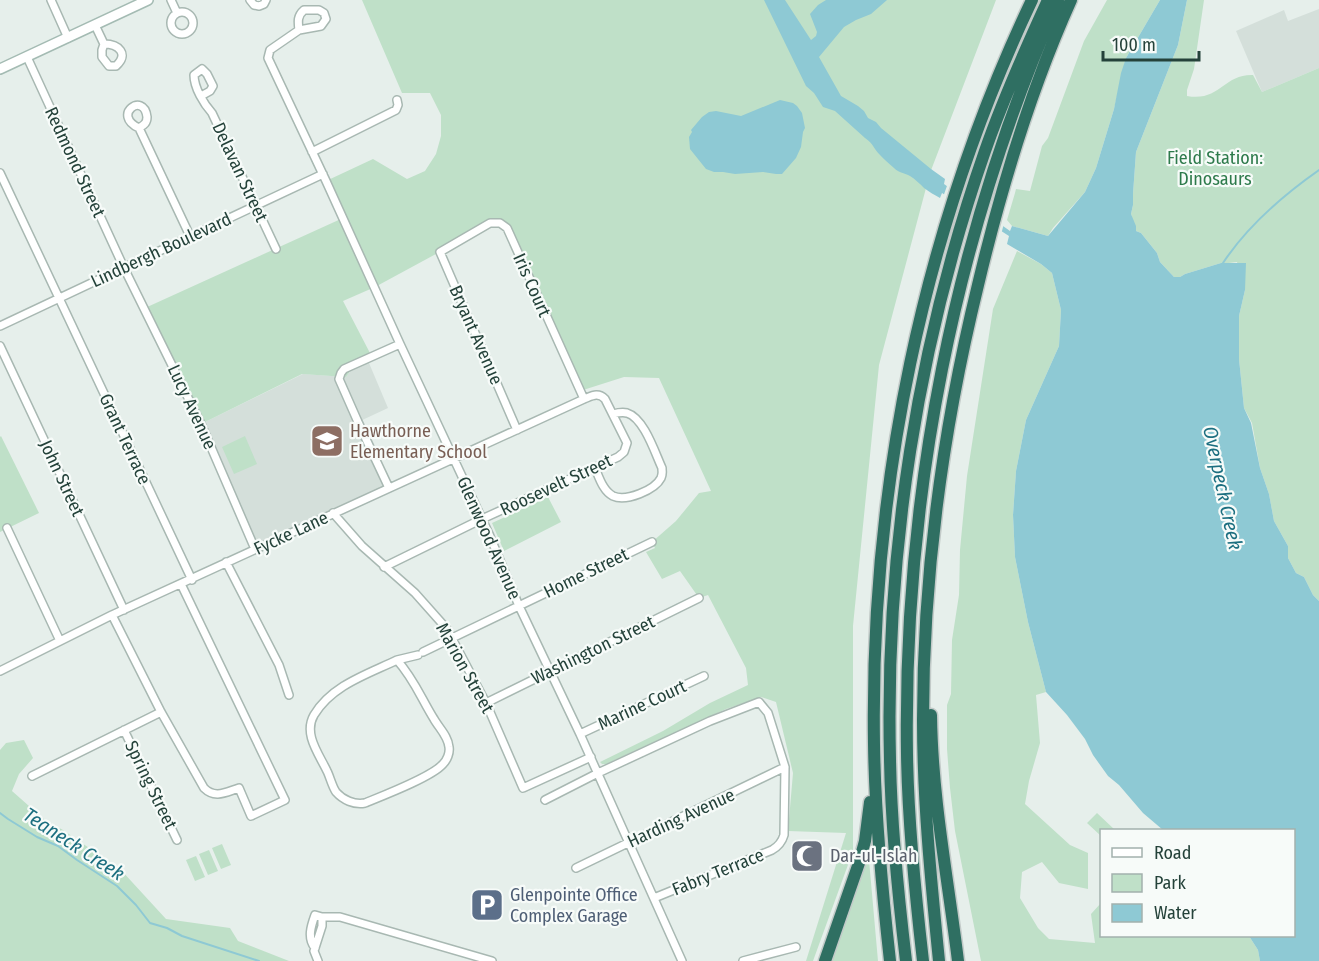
<svg xmlns="http://www.w3.org/2000/svg" width="1319" height="961" viewBox="0 0 1319 961" font-family="'Fira Sans Condensed',sans-serif">
  <style>
    .built { fill: #d4dfda }
    .green { fill: #bfe0c8 }
    .water { fill: #8ec9d4 }
    .pier { fill: #e6efeb }
    .lines { fill: none; stroke-linecap: round; stroke-linejoin: round }
    .stream { stroke: #8ec9d4; stroke-width: 2 }
    .street-casing { stroke: #a8b8b2; stroke-width: 10 }
    .secondary-casing { stroke: #a4bbb3; stroke-width: 12 }
    .highway-casing { stroke: #c2cac8; stroke-width: 15 }
    .street { stroke: #fff; stroke-width: 7 }
    .secondary { stroke: #fff; stroke-width: 9 }
    .highway { stroke: #2f6f62; stroke-width: 12 }
    .labels { text-anchor: middle; stroke-width: 4.5; stroke-linejoin: round; paint-order: stroke }
    .park-label { font-size: 18px; fill: #2d7a4b; stroke: #f7fbf9 }
    .street-label { font-size: 18px; fill: #24423a; stroke: #f7fbf9 }
    .education-label { font-size: 18px; fill: #785e54; stroke: #f7fbf9; text-anchor: start }
    .worship-label { font-size: 18px; fill: #5b616d; stroke: #f7fbf9; text-anchor: start }
    .service-label { font-size: 18px; fill: #4e5e75; stroke: #f7fbf9; text-anchor: start }
    .water-label { font-size: 20px; font-style: italic; fill: #1c6f80; stroke: #f7fbf9 }
  </style>
  <rect width="100%" height="100%" fill="#e6efeb"/>
  <!-- built -->
  <path class="built" d="M1319 9V68L1262 92 1236 31 1284 10 1288 21Z
    M369 363 388 408 358 422 389 488 255 549 201 424 303 374 346 377 351 370Z"/>
  <!-- green -->
  <path class="green" d="M362 0H996L930 173 879 365 853 626V851L813 961H806L846 833 788 831 793 773 776 702 761 697 726 709 606 764H602L600 762 663 731 710 703 748 685 746 668 708 595 699 598 680 571 662 579 646 552 655 548 652 542 676 521 699 493 711 491 659 378 624 377 580 391 507 228 495 222 375 287 343 301 371 355 369 363 351 370 346 377 302 374 201 424 145 308 343 218 326 181 373 159 407 179 425 171 436 154 441 136V115L430 93H402Z
    M1107 0H1160L1126 58 1114 109 1096 168 1085 192 1053 228 1048 236 1012 226 1007 220 1015 193 1016 189 1030 191 1042 146 1048 138 1084 41Z
    M1187 0H1204L1194 69 1187 90V96C1220 102 1223 74 1253 75L1262 92 1319 68V601L1313 595 1304 577 1296 573 1288 558V546L1274 521 1269 494 1260 468 1252 423 1244 408 1239 359V316L1245 290 1237 262 1229 263H1221L1185 274 1180 277H1174L1160 262 1157 253 1141 233 1136 231 1131 214 1133 205V194L1136 152 1178 45Z
    M1017 251 1041 264 1052 273 1061 310 1059 346 1026 420 1016 471 1013 515 1015 557 1028 622 1046 692 1036 695 1040 743 1029 781 1025 804 1070 845 1088 853V889L1059 883 1042 862 1022 872 1020 898 1038 928 1049 939 1095 943 1091 914 1101 903 1102 936H1249L1258 950 1260 961H981L955 831 950 788 947 749V705L951 694 952 640 959 595 960 550 967 476 993 309Z
    M1 436 39 513 0 532V437Z
    M245 436 257 464 234 474 222 447Z
    M548 497 561 522 504 551 492 523Z
    M24 740 33 758 19 774 12 791 46 821 63 830 121 870 166 919 230 928 238 941 289 961H0V750L6 743Z
    M1097 813 1115 830H1102L1101 836 1087 823Z
    M222 844 231 865 221 869 212 848Z
    M209 850 218 871 208 875 199 854Z
    M196 856 205 877 195 881 186 860Z
    M869 860 878 961H830L855 896 862 864Z"/>
  <!-- water -->
  <path class="water" d="M764 0H785L811 40 816 36 817 32 810 14 818 5 826 0H887L871 14 856 20 844 27 819 57 841 96 858 106 864 111 868 118 876 122 881 128 931 169 945 179 944 184 1010 231 1012 226 1048 236 1085 192 1096 168 1114 109 1121 73 1126 58 1160 0H1187L1178 45 1136 152 1133 194V205L1131 214 1136 226V231L1141 233 1157 253 1160 262 1174 277H1180L1185 274 1221 263H1246L1245 290 1239 316V359L1244 408 1251 423 1260 468 1269 494 1274 521 1288 546V558L1296 573 1304 577 1313 595 1319 601V961H1260L1258 950 1249 936H1294V830H1163L1143 813 1119 785 1108 776 1093 755 1085 739 1067 715 1046 692 1028 622 1015 557 1013 515 1016 471 1026 420 1059 346 1061 310 1052 273 1041 264 1007 244 1009 236 942 193 940 198C935 195 929 192 924 188 920 184 915 179 910 176 905 173 899 173 894 168 889 164 884 159 880 155 873 148 874 144 865 138L835 111 823 107 814 93 806 86Z
    M780 100 793 103 797 106 802 113 805 128 803 132 801 147 796 158 782 174H776L763 172 735 174 723 172H714L706 169 690 149 689 137 692 132 691 130 702 117 709 112 716 111 741 116Z"/>
  <!-- pier -->
  <path class="pier" d="M948 183 1004 223 1001 235 943 197 942 200Z"/>
  <g class="lines">
    <!-- stream -->
    <path class="stream" d="M1223 263C1248 225 1282 196 1319 170
      M0 813 8 819 37 837 58 846 77 860 117 886 136 905 150 923 167 928 182 936 259 961"/>
    <defs>
      <path id="street" d="M51 0 68 38
        M171 0 177 13
        M250 0 254 5 259 6 264 4 266 0
        M171 23a11 11 0 1 1 22 0a11 11 0 1 1-22 0Z
        M95 25 104 44 102 50V57L109 66H116C129 54 119 44 104 44
        M299 30C298 22 297 16 304 10H319L324 13 326 19 321 26 299 30 270 50 268 58 326 181 400 344 489 534 519 606 580 734 682 961
        M27 57 124 268 201 424 255 549
        M201 96 210 91 213 86 207 74 202 69 194 75C194 88 204 104 212 113L276 249
        M139 128C144 125 147 123 147 117 144 91 111 115 139 128L190 236
        M312 152 396 110 398 105 397 100
        M0 173 192 580
        M0 326 323 174
        M0 346 124 610
        M517 430 440 252 490 223H500L507 228 584 399
        M595 468C599 477 603 491 613 496 626 502 655 490 661 478 663 473 662 473 662 468 655 453 644 418 627 413 622 412 617 413 613 414
        M389 488 358 422 339 379 341 373 344 369 400 344
        M333 513 362 546 415 593 447 629 486 703 523 788 591 757
        M7 528 60 641
        M226 562 279 665 289 695
        M112 615 161 712 204 788C215 799 226 792 239 788L251 816 285 800 181 584
        M423 652 652 542
        M397 660C414 679 421 698 434 719 439 728 448 736 449 747 450 753 447 760 443 764 432 777 382 796 365 803 354 805 343 800 336 792 332 786 330 777 327 771 319 754 303 734 314 715 332 685 368 674 397 660Z
        M397 660 418 655
        M0 671 112 615 584 399C592 396 598 392 605 399L627 443 624 452 618 457 482 519 384 567
        M486 703 699 598
        M124 730 177 840
        M580 734 704 676
        M32 776 161 712
        M545 800 598 773 710 721 759 702 768 713 785 767 784 835C782 842 779 846 772 850L654 898
        M576 868 785 767
        M315 948C307 938 311 926 315 915L322 917H340L492 961
        M318 961 314 951 322 926V917
        M743 961 796 947"/>
      <path id="secondary" d="M0 69 148 0"/>
      <path id="highway" d="M931 715C932 798 948 879 958 961
        M825 961 859 863 865 841 870 802
        M890 961C882 889 875 817 874 744 870 488 922 232 1032 0
        M906 961C898 894 891 827 890 759 885 553 917 346 985 151 1003 99 1025 50 1048 0
        M923 961C915 892 908 823 907 754 903 497 954 236 1058 0
        M939 961C931 881 923 801 923 720 923 573 943 428 978 285 1001 188 1030 91 1071 0"/>
    </defs>
    <!-- street casing -->
    <use href="#street" class="street-casing"/>
    <!-- secondary casing -->
    <use href="#secondary" class="secondary-casing"/>
    <!-- highway casing -->
    <use href="#highway" class="highway-casing"/>
    <!-- street -->
    <use href="#street" class="street"/>
    <!-- secondary -->
    <use href="#secondary" class="secondary"/>
    <!-- highway -->
    <use href="#highway" class="highway"/>
  </g>
  <!-- icons -->
  <defs>
    <symbol id="school-square" viewBox="-11 -11 22 22"><rect x="-9" y="-9" width="18" height="18" rx="4" fill="#8d6e63" stroke="#f7fbf9"/><path d="M0-5L7-2L0 1L-7-2ZM-4 1L0 2.5L4 1V4Q0 6-4 4Z" fill="#fff"/></symbol>
    <symbol id="mosque-square" viewBox="-11 -11 22 22"><rect x="-9" y="-9" width="18" height="18" rx="4" fill="#6b7280" stroke="#f7fbf9"/><path d="M3.5-4.9A6 6 0 1 0 3.5 4.9A5 5 0 1 1 3.5-4.9Z" fill="#fff"/></symbol>
    <symbol id="parking-square" viewBox="-11 -11 22 22"><rect x="-9" y="-9" width="18" height="18" rx="4" fill="#5c6f8a" stroke="#f7fbf9"/><path d="M-3.5-5.5H1a3.5 3.5 0 0 1 0 7H-1V5.5H-3.5ZM-1-3.4V-.6H.8a1.4 1.4 0 0 0 0-2.8Z" fill="#fff"/></symbol>
  </defs>
  <g fill-rule="evenodd">
    <use href="#school-square" x="308" y="422" width="38" height="38"/>
    <use href="#mosque-square" x="788" y="837" width="38" height="38"/>
    <use href="#parking-square" x="468" y="886" width="38" height="38"/>
  </g>
  <g class="labels">
    <!-- park labels -->
    <g class="park-label">
      <text x="1215" y="164">Field Station:<tspan x="1215" dy="21">Dinosaurs</tspan></text>
    </g>
    <!-- street labels -->
    <g class="street-label">
      <text transform="translate(75 162) rotate(65)" y="6">Redmond Street</text>
      <text transform="translate(240 172) rotate(65)" y="6">Delavan Street</text>
      <text transform="translate(161 250) rotate(-25)" y="6">Lindbergh Boulevard</text>
      <text transform="translate(532 285) rotate(66)" y="6">Iris Court</text>
      <text transform="translate(476 335) rotate(66)" y="6">Bryant Avenue</text>
      <text transform="translate(192 407) rotate(65)" y="6">Lucy Avenue</text>
      <text transform="translate(125 439) rotate(65)" y="6">Grant Terrace</text>
      <text transform="translate(62 478) rotate(65)" y="6">John Street</text>
      <text transform="translate(556 485) rotate(-25)" y="6">Roosevelt Street</text>
      <text transform="translate(291 533) rotate(-25)" y="6">Fycke Lane</text>
      <text transform="translate(489 538) rotate(66)" y="6">Glenwood Avenue</text>
      <text transform="translate(586 573) rotate(-26)" y="6">Home Street</text>
      <text transform="translate(593 650) rotate(-26)" y="6">Washington Street</text>
      <text transform="translate(465 668) rotate(61)" y="6">Marion Street</text>
      <text transform="translate(642 705) rotate(-25)" y="6">Marine Court</text>
      <text transform="translate(151 785) rotate(64)" y="6">Spring Street</text>
      <text transform="translate(681 818) rotate(-25)" y="6">Harding Avenue</text>
      <text transform="translate(718 872) rotate(-22)" y="6">Fabry Terrace</text>
    </g>
    <!-- education labels -->
    <g class="education-label">
      <text x="350" y="437">Hawthorne<tspan x="350" dy="21">Elementary School</tspan></text>
    </g>
    <!-- worship labels -->
    <g class="worship-label">
      <text x="830" y="862">Dar-ul-Islah</text>
    </g>
    <!-- service labels -->
    <g class="service-label">
      <text x="510" y="901">Glenpointe Office<tspan x="510" dy="21">Complex Garage</tspan></text>
    </g>
    <!-- water labels -->
    <g class="water-label">
      <text transform="translate(1223 488) rotate(78)" y="7">Overpeck Creek</text>
      <text transform="translate(74 844) rotate(33)" y="7">Teaneck Creek</text>
    </g>
  </g>
  <!-- legend -->
  <rect x="1100" y="829" width="195" height="108" fill="#f7fbf9" stroke="#a3b1ad" stroke-width="1.5"/>
  <rect x="1112" y="848" width="30" height="9" fill="#ffffff" stroke="#a3b1ad" stroke-width="1.5"/>
  <text x="1154" y="859" font-size="18" fill="#24423a">Road</text>
  <rect x="1112" y="874" width="30" height="18" fill="#bfe0c8" stroke="#a3b1ad" stroke-width="1.5"/>
  <text x="1154" y="889" font-size="18" fill="#24423a">Park</text>
  <rect x="1112" y="904" width="30" height="18" fill="#8ec9d4" stroke="#a3b1ad" stroke-width="1.5"/>
  <text x="1154" y="919" font-size="18" fill="#24423a">Water</text>
  <!-- scale -->
  <path d="M1103 51v9h96v-9" fill="none" stroke="#24423a" stroke-width="3"/>
  <text x="1112" y="51" font-size="18" fill="#24423a" stroke="#f7fbf9" stroke-width="4.5" paint-order="stroke">100 m</text>
</svg>
